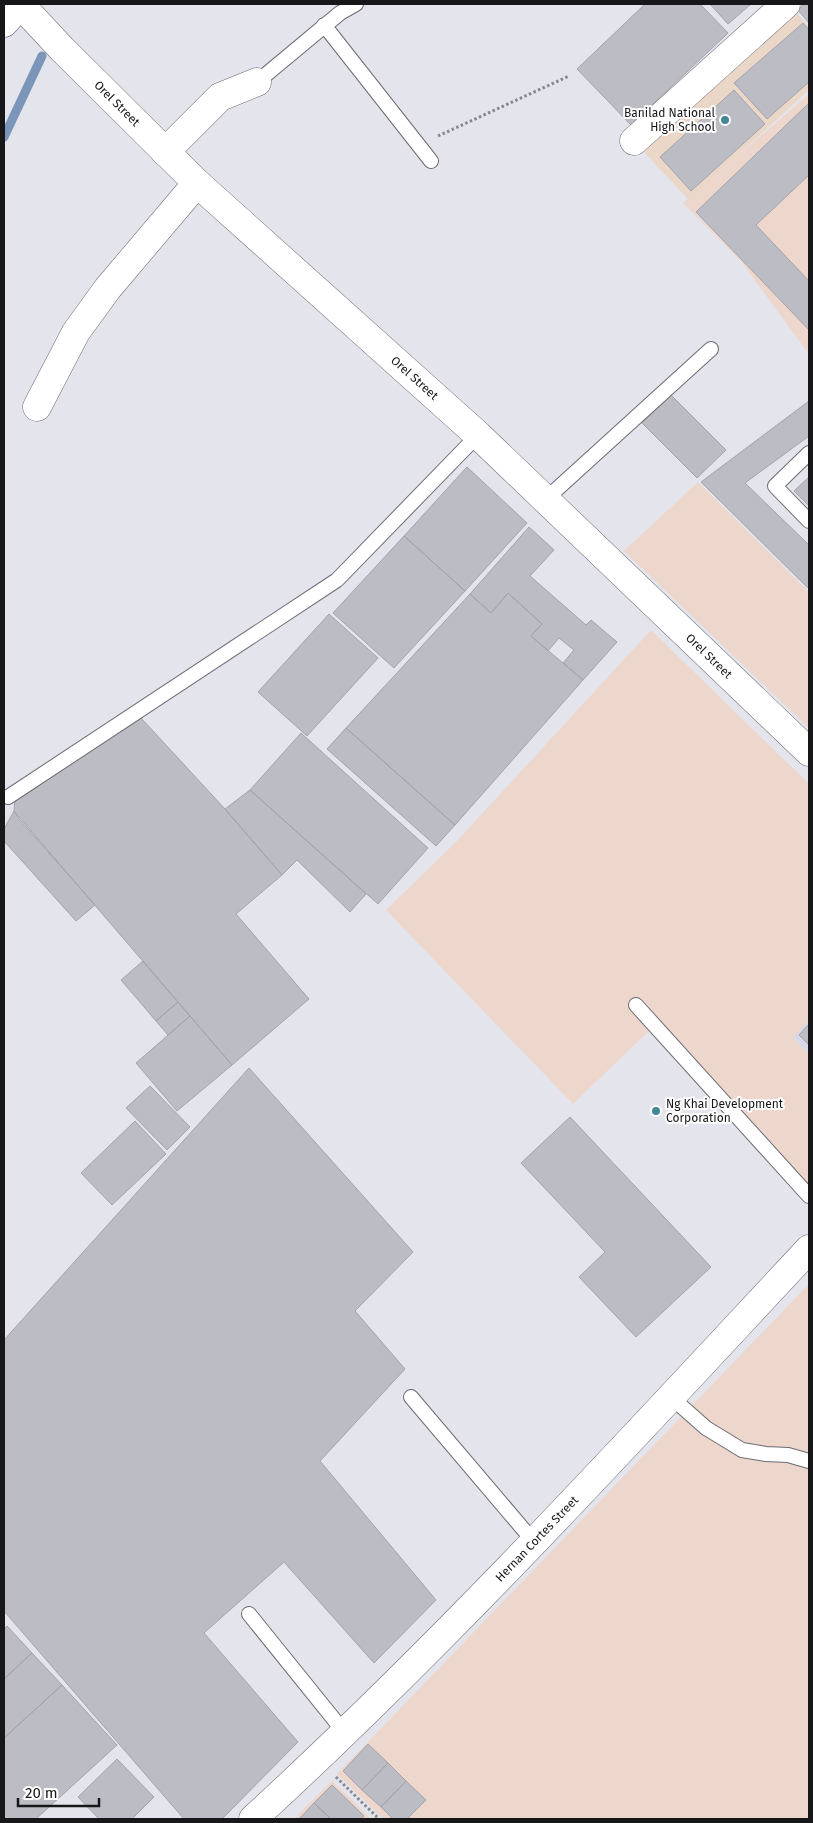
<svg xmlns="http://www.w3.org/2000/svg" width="813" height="1823" viewBox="0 0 813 1823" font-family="'Fira Sans',sans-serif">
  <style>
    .built { fill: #d7d8e8 }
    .industrial { fill: #edd6cb }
    .education { fill: #ebd7c8 }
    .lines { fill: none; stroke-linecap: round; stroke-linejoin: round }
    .stream { stroke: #7c96ba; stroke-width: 9 }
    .building { fill: #bcbcc4; stroke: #a4a3ab }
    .service-casing { stroke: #6b6b73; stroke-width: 16 }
    .minor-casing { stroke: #6b6b73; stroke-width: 29 }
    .secondary-casing { stroke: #6b6b73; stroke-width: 29 }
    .path { stroke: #86868c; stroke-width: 3; stroke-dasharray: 2.5 2.5; stroke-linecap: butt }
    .service { stroke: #fff; stroke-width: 14 }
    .minor { stroke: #fff; stroke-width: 28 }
    .secondary { stroke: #fff; stroke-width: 28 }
    .poi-dot { fill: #438894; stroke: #fff; stroke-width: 2 }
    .labels { text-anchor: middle; stroke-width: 4; stroke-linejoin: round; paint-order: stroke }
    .street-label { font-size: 12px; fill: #17171a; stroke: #fff }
    .poi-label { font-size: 12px; fill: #17171a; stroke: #fff; text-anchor: end }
  </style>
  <rect width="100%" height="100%" fill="#e4e4ed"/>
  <!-- built -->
  <path class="built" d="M809 1020V1054L793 1038Z"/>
  <!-- industrial -->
  <path class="industrial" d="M809 94V354L740 260 683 203Z
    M698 482 809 592V728L624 551Z
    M651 630 809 784V1020L793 1038 809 1054V1201L806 1204 650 1030 573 1104 386 910 457 841Z
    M809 1284V1819H383L337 1774Z
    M332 1781 371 1819H294Z"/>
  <!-- education -->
  <path class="education" d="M794 10 809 27V90L689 200 641 149Z"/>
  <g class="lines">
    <!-- stream -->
    <path class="stream" d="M4 137 42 56"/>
  </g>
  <!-- building -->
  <path class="building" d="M645 4H700L728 33 631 125 577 69Z
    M710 4H751L728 24Z
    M804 4H809V23L798 10Z
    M803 23 809 30V82L767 119 734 83Z
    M734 90 765 124 691 191 660 157Z
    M809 103V175L756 225 809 281V330L696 212Z
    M671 395 726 450 697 478 642 423Z
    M809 401V436L745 483 809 545V589L701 482Z
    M467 467 527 523 465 591 404 536Z
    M809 477V506L794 491Z
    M529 527 554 550 530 576 586 625 591 620 617 642 583 680 563 663 574 650 559 638 548 651 531 636 542 624 508 593 491 613 470 594Z
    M404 536 465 591 394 668 333 613Z
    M508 593 542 624 531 636 583 680 455 825 346 728 470 594 491 613Z
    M329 614 378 658 307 736 258 692Z
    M141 718 225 809 282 875 236 914 309 999 232 1065 14 811 15 799Z
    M346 728 455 825 436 846 327 749Z
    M301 733 428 848 378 904 250 790Z
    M250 790 366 894 350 912 297 860 282 875 225 809Z
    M14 811 19 819 95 905 76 921 4 841V829Z
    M143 961 178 1002 156 1021 121 980Z
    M178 1002 190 1016 168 1035 156 1021Z
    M190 1016 232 1065 177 1111 136 1063Z
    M809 1024V1045L799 1035Z
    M249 1068 413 1252 355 1311 405 1369 320 1461 436 1600 374 1663 284 1562 204 1633 298 1742 222 1819H184L4 1611V1340Z
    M150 1086 190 1127 167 1150 126 1108Z
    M570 1117 711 1267 636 1337 579 1277 605 1252 521 1163Z
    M135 1121 166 1154 112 1205 81 1173Z
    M7 1626 32 1653 4 1679V1629Z
    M32 1653 62 1685 4 1738V1679Z
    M62 1685 117 1745 36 1819H4V1738Z
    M368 1744 388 1763 362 1790 343 1771Z
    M117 1759 154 1797 132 1819H99L78 1797Z
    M388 1763 406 1781 381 1807 362 1790Z
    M406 1781 426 1800 407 1819H393L381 1807Z
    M332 1785 364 1816 361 1819H331L314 1803Z
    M314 1803 331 1819H299Z"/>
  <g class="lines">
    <defs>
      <path id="service" d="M324 25 431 161
        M257 82 340 13 356 4
        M809 453 775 486 809 521
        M546 499 711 349
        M8 797 337 580 478 435
        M636 1005 809 1196
        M411 1397 535 1543
        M671 1397 706 1428 742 1450 766 1454 788 1455 809 1461
        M249 1614 345 1733"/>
      <g id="minor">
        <path id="s1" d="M20 4 62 49 197 183 478 435 809 752"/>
        <path d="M4 23 21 4"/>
        <path d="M634 141 786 4"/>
        <path d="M165 152 220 97 257 82"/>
        <path d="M37 407 76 332 108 288 197 183"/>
      </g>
      <g id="secondary">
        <path id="s2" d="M253 1819C449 1639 628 1443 809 1249"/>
      </g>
    </defs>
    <!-- service casing -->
    <use href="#service" class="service-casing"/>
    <!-- minor casing -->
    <use href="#minor" class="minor-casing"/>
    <!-- secondary casing -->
    <use href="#secondary" class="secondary-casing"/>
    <!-- path -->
    <path class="path" d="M438 136 569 76
      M336 1777 379 1819"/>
    <!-- service -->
    <use href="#service" class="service"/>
    <!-- minor -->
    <use href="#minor" class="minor"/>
    <!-- secondary -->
    <use href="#secondary" class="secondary"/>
  </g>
  <!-- markers -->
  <g class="poi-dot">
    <circle cx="725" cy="120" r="5"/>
    <circle cx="656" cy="1111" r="5"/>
  </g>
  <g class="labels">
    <!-- street labels -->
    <g class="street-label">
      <text dy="4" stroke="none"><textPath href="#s1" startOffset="139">Orel Street</textPath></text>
      <text dy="4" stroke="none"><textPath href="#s1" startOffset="544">Orel Street</textPath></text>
      <text dy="4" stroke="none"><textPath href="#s1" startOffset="949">Orel Street</textPath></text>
      <text dy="4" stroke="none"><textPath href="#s2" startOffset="399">Hernan Cortes Street</textPath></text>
    </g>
    <!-- poi labels -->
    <g class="poi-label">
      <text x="715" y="117">Banilad National<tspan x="715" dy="14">High School</tspan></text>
      <text x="666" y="1108" text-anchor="start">Ng Khai Development<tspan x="666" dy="14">Corporation</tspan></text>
    </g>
  </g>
  <!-- border -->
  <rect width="813" height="1823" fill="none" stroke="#17171a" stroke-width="10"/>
  <!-- scale -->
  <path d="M18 1798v8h81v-8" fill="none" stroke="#17171a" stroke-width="2.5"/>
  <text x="25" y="1798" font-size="15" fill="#17171a" stroke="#ffffff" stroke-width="4" paint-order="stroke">20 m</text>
</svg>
